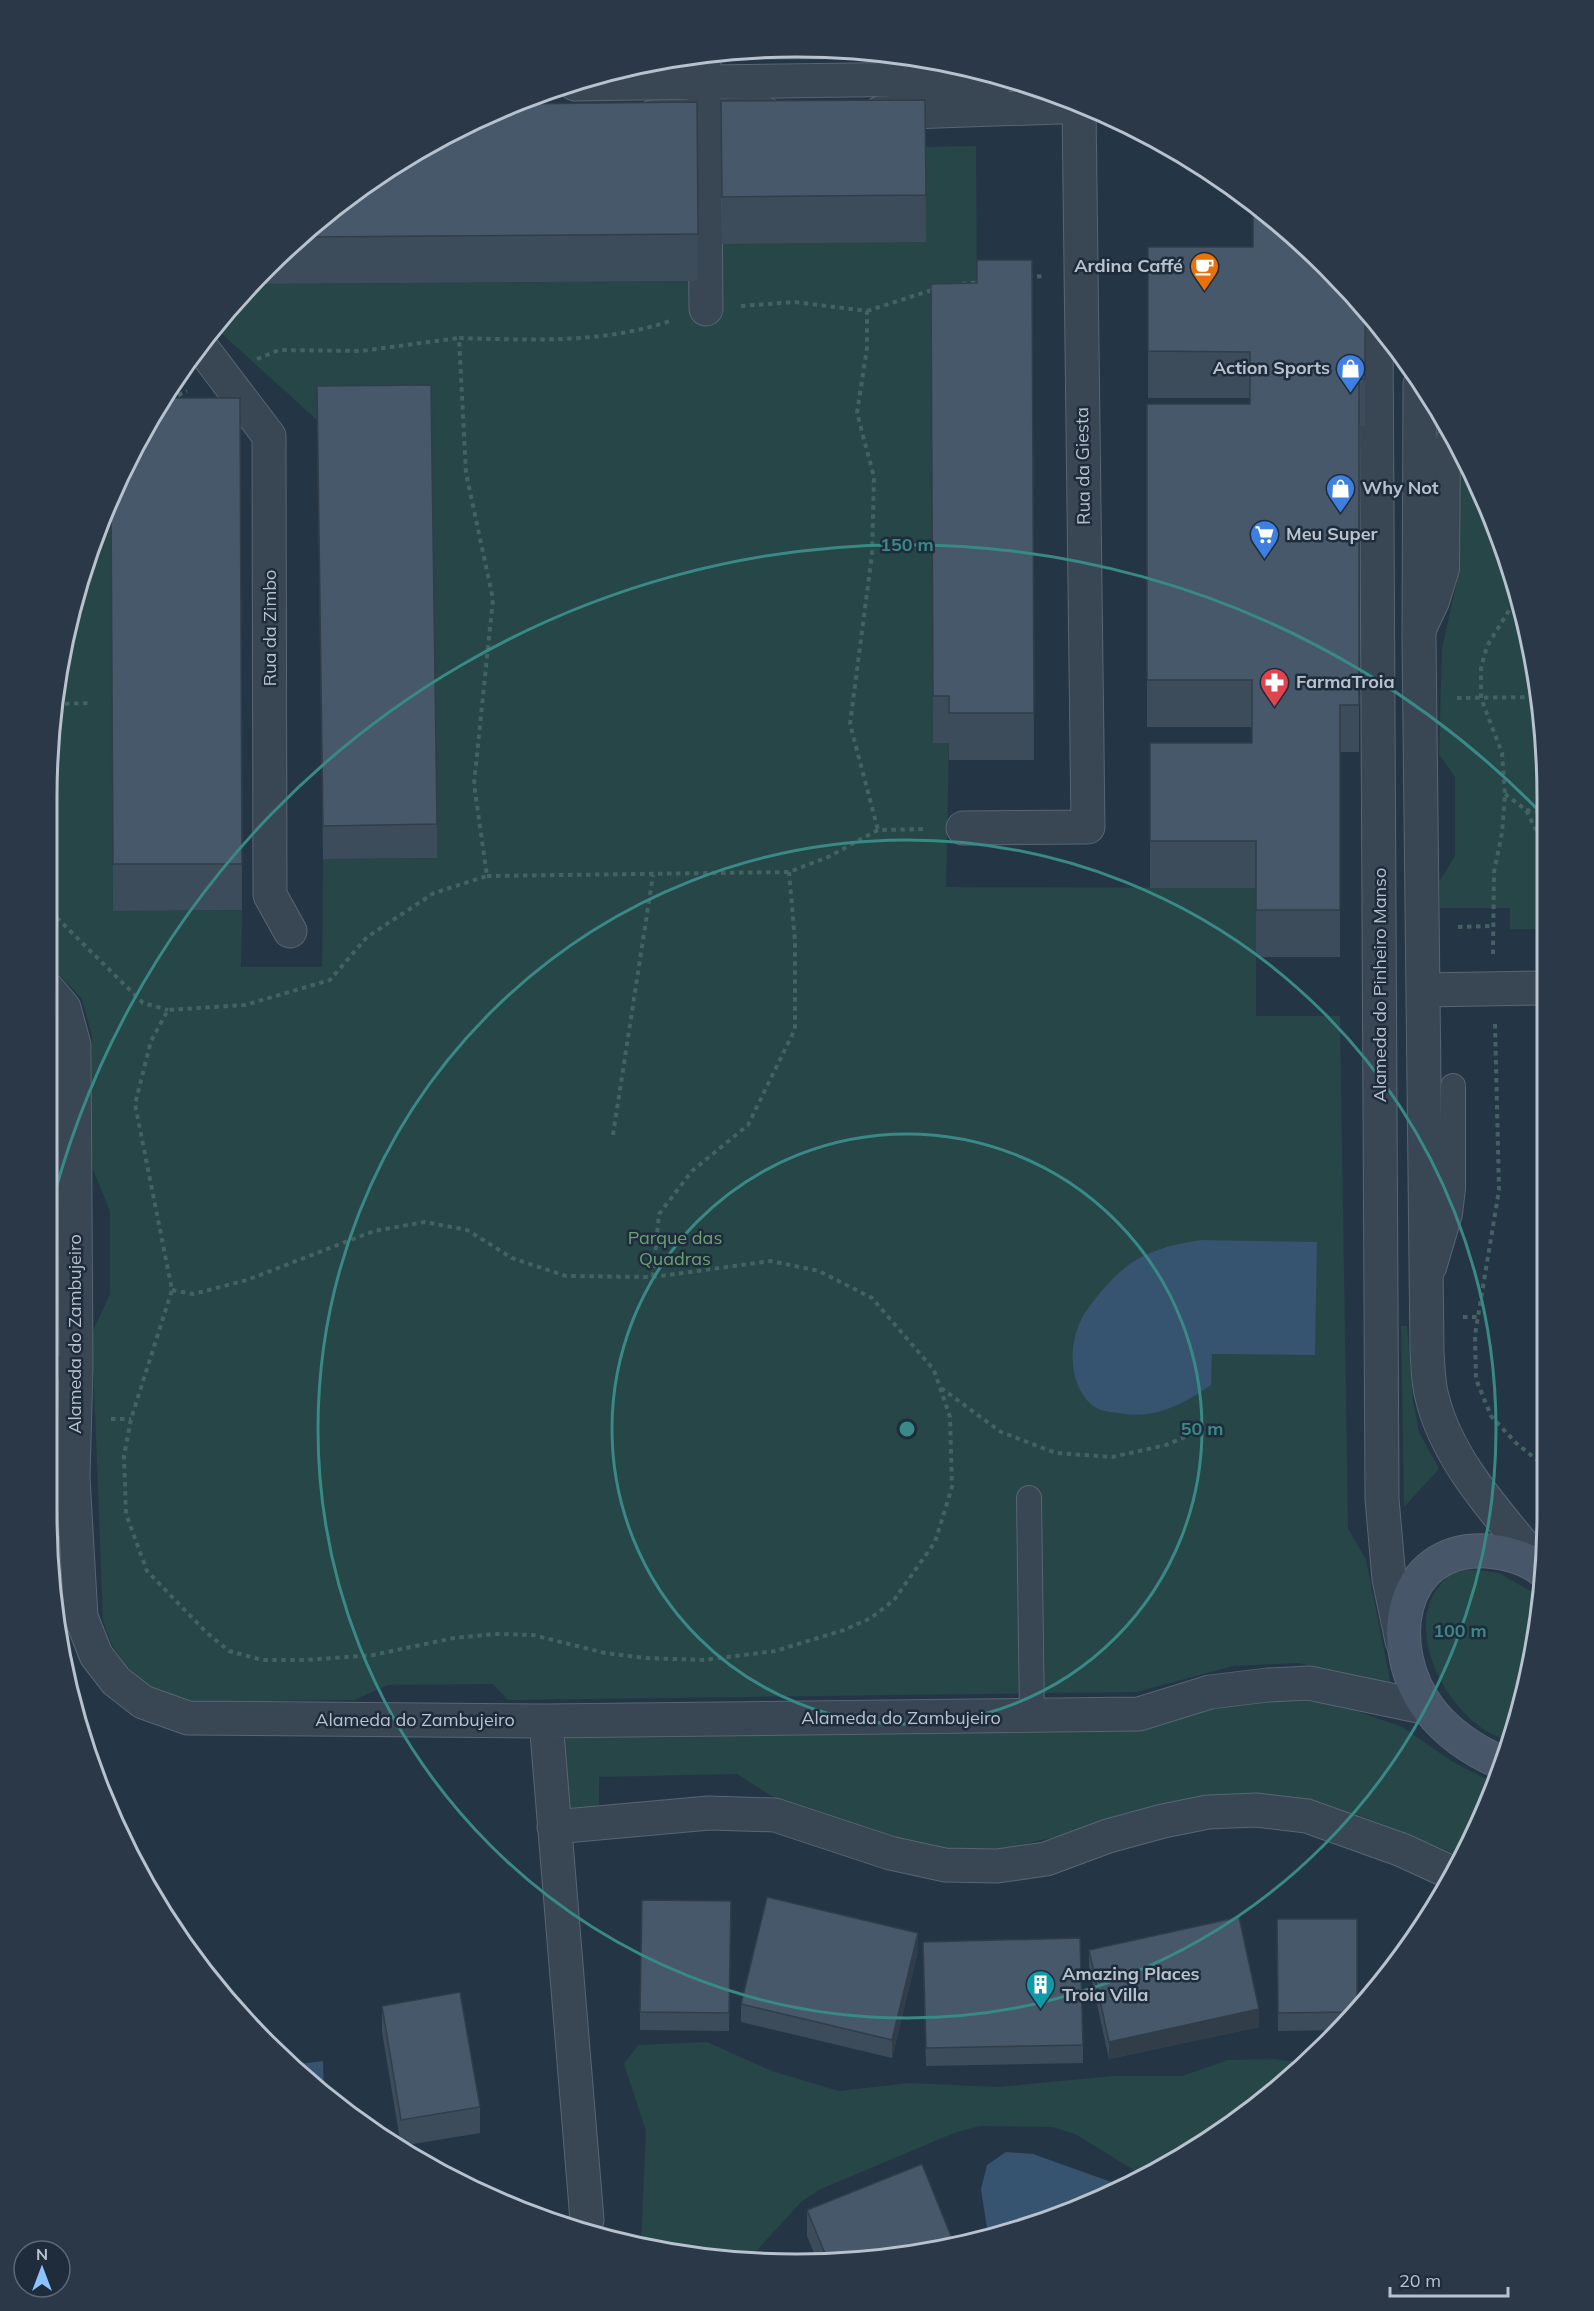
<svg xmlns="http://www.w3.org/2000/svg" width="1594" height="2311" viewBox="0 0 1594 2311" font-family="Mulish,sans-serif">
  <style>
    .green { fill: #264647 }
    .water { fill: #36536f }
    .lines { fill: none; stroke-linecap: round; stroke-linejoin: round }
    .service-casing { stroke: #586572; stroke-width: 26 }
    .pedestrian-casing { stroke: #586572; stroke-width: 35 }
    .minor-casing { stroke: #586572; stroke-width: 35 }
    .secondary-casing { stroke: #586572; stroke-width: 35 }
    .path { stroke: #456262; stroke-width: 4; stroke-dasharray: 4.5 4.5; stroke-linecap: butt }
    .service { stroke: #394755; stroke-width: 24 }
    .pedestrian { stroke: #394755; stroke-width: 33 }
    .minor { stroke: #394755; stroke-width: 33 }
    .secondary { stroke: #475669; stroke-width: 33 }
    .wall { fill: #3c4c5b }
    .shaded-wall { fill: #313e4a }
    .building { fill: #46586a; stroke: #313e4a; stroke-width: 1.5 }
    .ring { fill: none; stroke: #398986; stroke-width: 3 }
    .labels { text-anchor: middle; stroke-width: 5; stroke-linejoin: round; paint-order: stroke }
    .poi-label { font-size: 18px; font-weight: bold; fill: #b7c2ce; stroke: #1e2c3b; text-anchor: start }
    .street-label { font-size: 18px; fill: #b7c2ce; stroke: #1e2c3b }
    .park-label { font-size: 18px; fill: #6ba273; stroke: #1e2c3b }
    .rim { fill: none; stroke: #b7c2ce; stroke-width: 3 }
    .centre { fill: #398986; stroke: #1e2c3b; stroke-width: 3 }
    .ring-label { font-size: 18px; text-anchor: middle; font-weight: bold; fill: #398986; stroke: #1e2c3b; stroke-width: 5; stroke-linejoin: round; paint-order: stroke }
  </style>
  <rect width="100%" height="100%" fill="#243646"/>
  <!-- green -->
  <path class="green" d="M976 146 977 307 931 331 933 743H949L946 887 1256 888V1016H1340L1348 1528 1366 1560 1391 1685 1298 1663 1233 1666 1137 1692 508 1700 493 1684 388 1685 354 1700 195 1702 166 1694 142 1682 125 1664 111 1643 103 1620 92 1333 110 1294V1211L92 1167V1036L82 999 47 961V797L61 651 111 503 113 911 242 910 241 967H322L323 859 437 858 431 419 317 420 221 333 220 319 251 284 698 281 706 244 925 147Z
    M1459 447 1470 465 1533 651 1547 797V929H1510V908H1440L1439 882 1455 856V777L1439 754 1442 648 1459 572Z
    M1401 1326H1407L1413 1400 1419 1432 1439 1469 1404 1507Z
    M1477 1570 1499 1573 1539 1596 1533 1661 1509 1740C1457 1730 1404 1640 1435 1592 1440 1585 1446 1576 1454 1573 1460 1570 1471 1570 1477 1570Z
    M1289 1698 1342 1706 1402 1727 1453 1762 1496 1784 1490 1802 1461 1856 1362 1816 1290 1797H1232L984 1853 914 1845 846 1826 770 1795 737 1774 599 1777V1810L569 1812 564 1730 1202 1708Z
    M707 2042 772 2071 839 2091 909 2083 999 2087 1114 2076H1182L1228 2060 1272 2059 1306 2063 1254 2110 1145 2177 1075 2134 1053 2127 980 2126 954 2133 821 2189 802 2201 747 2261 699 2258 641 2243 646 2131 624 2064 638 2045Z"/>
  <!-- water -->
  <path class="water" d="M1201 1240 1317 1242 1315 1355 1212 1354 1211 1385C1182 1405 1154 1420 1118 1413 1110 1412 1099 1411 1092 1405 1069 1386 1068 1346 1081 1320 1087 1307 1110 1280 1121 1271 1144 1251 1173 1244 1201 1240Z
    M323 2061 324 2094 302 2078 291 2065Z
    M1006 2152 1033 2154 1128 2188 988 2235 981 2189 987 2165Z"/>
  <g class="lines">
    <defs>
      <path id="service" d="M1422 634 1437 602 1447 569 1448 440
        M1434 1268 1450 1214 1453 1188V1086
        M47 1368 76 1367
        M1029 1498 1032 1717"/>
      <path id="pedestrian" d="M704 56 706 309
        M575 84 999 78"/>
      <path id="minor" d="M916 58 917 112
        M880 113 1088 106
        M652 117 766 114
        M1376 322 1382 1499 1389 1579 1402 1641
        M199 344 269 436 270 895 290 931
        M1420 384 1419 639 1427 1351C1428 1366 1428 1383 1432 1397 1448 1463 1501 1517 1542 1568
        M963 828 1088 827 1079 106
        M47 988 64 1008 74 1045 76 1367 73 1478 81 1617 96 1655 116 1681 143 1702 188 1718 546 1721 1139 1714 1210 1692 1268 1685 1309 1683 1428 1708
        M1423 990 1547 988
        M546 1721 587 2220 585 2227
        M554 1827 709 1813 775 1815 890 1853 945 1865 997 1866 1046 1859 1108 1836 1163 1821 1208 1812 1256 1810 1307 1816 1402 1850 1452 1873"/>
      <path id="secondary" d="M1502 1763C1474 1751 1448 1734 1429 1709 1384 1650 1396 1546 1487 1551 1505 1552 1527 1558 1542 1570"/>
    </defs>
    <!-- service casing -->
    <use href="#service" class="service-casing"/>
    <!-- pedestrian casing -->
    <use href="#pedestrian" class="pedestrian-casing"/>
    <!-- minor casing -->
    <use href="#minor" class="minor-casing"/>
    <!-- secondary casing -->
    <use href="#secondary" class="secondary-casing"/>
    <!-- path -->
    <path class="path" d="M1028 277 1045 276
      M962 284 982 282
      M741 306 795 302 867 311V348L857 413 874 477 872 554 850 724 878 830
      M867 311 935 289
      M257 359 279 350 361 351 459 338
      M170 399 187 391
      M1457 698 1538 697
      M56 704 92 703
      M1505 794 1526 810 1547 851
      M1526 810 1547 813
      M487 876 789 872 828 857 878 830 926 829
      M47 894 49 910 143 1003 168 1010
      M1458 927 1493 926
      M1493 954 1494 872 1502 833 1505 794 1502 753 1481 698V668L1487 646 1516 599
      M1495 1024 1499 1190 1475 1335 1476 1379 1491 1416 1516 1443 1547 1468
      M613 1135 653 875
      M653 1277 659 1214 692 1171 748 1125 795 1029V941L789 872
      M172 1290 193 1294 247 1280 374 1231 425 1222 467 1230 512 1258 566 1276 653 1277 771 1261 819 1271 872 1298 934 1370 950 1417 952 1487 935 1542 894 1600 871 1618 844 1630 775 1651 704 1660 645 1658 605 1653 533 1635 495 1634 454 1638 373 1655 306 1660H262L229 1651 206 1632 147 1571 126 1514 124 1456 131 1419 172 1290 135 1104 151 1041 168 1010 245 1005 330 980 367 937 434 893 487 876 474 784 493 599 466 473 459 338C531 340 604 344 673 320
      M1463 1317H1477
      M941 1388 1001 1432 1056 1453 1112 1457 1166 1445 1211 1426
      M111 1419H131"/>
    <!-- service -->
    <use href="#service" class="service"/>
    <!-- pedestrian -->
    <use href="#pedestrian" class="pedestrian"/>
    <!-- minor -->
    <use href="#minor" class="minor"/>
    <!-- secondary -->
    <use href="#secondary" class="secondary"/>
  </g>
  <!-- wall -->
  <path class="wall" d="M797 46 868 54V59L725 60V54Z
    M925 100 926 242 722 244 721 101Z
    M697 102 698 281 251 284 267 266 380 173Z
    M1148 247 1365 309V426H1359V752H1340V957H1256V888H1150V743H1252V727H1147V404H1250V398H1148Z
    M977 260H1032L1034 760H949V743H933L931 284 977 283Z
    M240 398 242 910 113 911 111 503Z
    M317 420 437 824V858L323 859Z
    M731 1901 729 2031 640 2030V2012Z
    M1277 1919 1357 2009 1340 2030 1278 2031Z
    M1089 1950 1259 2027 1109 2059 1089 1968Z
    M918 1951 892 2058 741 2022V2004Z
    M923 1959 1083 2045V2063L926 2066Z
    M382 2006 480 2107V2133L401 2146 382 2032Z
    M807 2210 943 2250 818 2262 807 2236Z"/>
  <!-- shaded-wall -->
  <path class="shaded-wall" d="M918 1933V1951L892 2058V2040Z
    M1259 2009V2027L1109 2059V2042Z"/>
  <!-- building -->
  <path class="building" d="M925 100 926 195 722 197 721 101Z
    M697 102 698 234 302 237 380 173 510 104Z
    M1253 205 1328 267 1365 309V379H1359V705H1340V910H1256V841H1150V743H1252V680H1147V404H1250V352L1148 351V247H1253Z
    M977 260H1032L1034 713H949V696H933L931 284 977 283Z
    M431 385 437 824 323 826 317 386Z
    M166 398H240L242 864H113L111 503 124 465Z
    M767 1897 918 1933 892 2040 741 2004Z
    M642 1900 731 1901 729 2013 640 2012Z
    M1239 1917 1259 2009 1109 2042 1089 1950Z
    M1277 1919H1357V2009L1354 2012 1278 2013Z
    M1080 1938 1083 2045 926 2048 923 1942Z
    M460 1992 480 2107 401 2120 382 2006Z
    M922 2164 955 2246 943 2250 828 2261 807 2210Z"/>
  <!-- distance rings -->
  <g class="ring">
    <circle cx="907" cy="1429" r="295"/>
    <circle cx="907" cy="1429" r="589"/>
    <path d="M321 2091A884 884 0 0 1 276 2049M210 1973A884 884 0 0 1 116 1823M47 1223A884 884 0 0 1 1543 815"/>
  </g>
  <!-- icons -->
  <defs>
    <symbol id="cafe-pin" viewBox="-11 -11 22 30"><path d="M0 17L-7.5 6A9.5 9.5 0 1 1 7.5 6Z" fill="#e8710a" stroke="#1e2c3b"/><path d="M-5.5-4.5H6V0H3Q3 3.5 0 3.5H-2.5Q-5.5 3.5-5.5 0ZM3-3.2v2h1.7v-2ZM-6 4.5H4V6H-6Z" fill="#fff"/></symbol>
    <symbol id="shop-pin" viewBox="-11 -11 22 30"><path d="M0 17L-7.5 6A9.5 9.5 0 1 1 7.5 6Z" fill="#3f7fe0" stroke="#1e2c3b"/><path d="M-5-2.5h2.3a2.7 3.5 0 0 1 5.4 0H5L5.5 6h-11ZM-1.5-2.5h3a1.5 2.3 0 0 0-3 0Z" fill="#fff"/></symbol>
    <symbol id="supermarket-pin" viewBox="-11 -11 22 30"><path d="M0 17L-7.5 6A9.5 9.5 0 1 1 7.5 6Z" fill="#3f7fe0" stroke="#1e2c3b"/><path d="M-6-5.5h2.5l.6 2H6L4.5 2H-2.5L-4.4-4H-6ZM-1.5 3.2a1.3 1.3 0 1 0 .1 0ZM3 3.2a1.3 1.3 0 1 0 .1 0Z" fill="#fff"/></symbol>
    <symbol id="pharmacy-pin" viewBox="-11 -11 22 30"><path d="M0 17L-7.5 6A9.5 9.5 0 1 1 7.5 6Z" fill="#e0444e" stroke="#1e2c3b"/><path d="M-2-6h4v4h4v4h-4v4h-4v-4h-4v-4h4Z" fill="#fff"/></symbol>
    <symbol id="building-pin" viewBox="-11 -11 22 30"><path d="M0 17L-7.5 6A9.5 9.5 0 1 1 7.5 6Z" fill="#0f9aa8" stroke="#1e2c3b"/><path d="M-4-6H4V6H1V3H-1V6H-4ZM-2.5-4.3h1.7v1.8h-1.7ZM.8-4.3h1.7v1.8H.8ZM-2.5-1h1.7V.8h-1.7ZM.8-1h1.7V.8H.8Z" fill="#fff"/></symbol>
  </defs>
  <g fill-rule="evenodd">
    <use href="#cafe-pin" x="1188" y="250" width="33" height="45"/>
    <use href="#shop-pin" x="1334" y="352" width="33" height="45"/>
    <use href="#shop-pin" x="1324" y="472" width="33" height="45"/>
    <use href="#supermarket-pin" x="1248" y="518" width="33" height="45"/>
    <use href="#pharmacy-pin" x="1258" y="666" width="33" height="45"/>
    <use href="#building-pin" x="1024" y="1968" width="33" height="45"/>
  </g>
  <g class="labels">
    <!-- poi labels -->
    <g class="poi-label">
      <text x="1183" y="272" text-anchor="end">Ardina Caffé</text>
      <text x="1330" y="374" text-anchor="end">Action Sports</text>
      <text x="1362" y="494">Why Not</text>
      <text x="1286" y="540">Meu Super</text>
      <text x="1296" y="688">FarmaTroia</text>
      <text x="1062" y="1980">Amazing Places<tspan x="1062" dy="21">Troia Villa</tspan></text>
    </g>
    <!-- street labels -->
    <g class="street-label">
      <text transform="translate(1083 466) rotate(-91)" y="6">Rua da Giesta</text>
      <text transform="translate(270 628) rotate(-90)" y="6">Rua da Zimbo</text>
      <text transform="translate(1380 985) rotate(-90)" y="6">Alameda do Pinheiro Manso</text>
      <text transform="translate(75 1334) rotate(-90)" y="6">Alameda do Zambujeiro</text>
      <text x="901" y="1724">Alameda do Zambujeiro</text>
      <text x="415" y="1726">Alameda do Zambujeiro</text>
    </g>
    <!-- park labels -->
    <g class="park-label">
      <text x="675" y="1244">Parque das<tspan x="675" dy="21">Quadras</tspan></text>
    </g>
  </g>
  <!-- crop -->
  <path d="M0 0H1594V2311H0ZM797 57H797A740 740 0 0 1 1537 797V1514A740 740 0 0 1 797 2254H797A740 740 0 0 1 57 1514V797A740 740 0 0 1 797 57Z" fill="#2a3847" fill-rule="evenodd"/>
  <path class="rim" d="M797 57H797A740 740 0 0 1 1537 797V1514A740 740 0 0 1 797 2254H797A740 740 0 0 1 57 1514V797A740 740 0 0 1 797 57Z"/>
  <circle cx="907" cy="1429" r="9" class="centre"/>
  <g class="ring-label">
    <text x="907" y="551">150 m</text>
    <text x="1202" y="1435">50 m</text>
    <text x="1460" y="1637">100 m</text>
  </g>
  <!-- north arrow -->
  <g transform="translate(42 2269)"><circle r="28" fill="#1e2c3b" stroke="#5b6876" stroke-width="1.5"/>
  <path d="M0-4.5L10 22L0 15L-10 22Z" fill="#8bc2ff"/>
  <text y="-9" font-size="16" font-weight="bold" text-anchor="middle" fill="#b7c2ce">N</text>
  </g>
  <!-- scale -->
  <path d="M1390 2287v9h118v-9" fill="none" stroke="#b7c2ce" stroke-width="3"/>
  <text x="1399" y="2287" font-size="18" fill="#b7c2ce" stroke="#1e2c3b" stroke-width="4.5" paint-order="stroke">20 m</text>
</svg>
